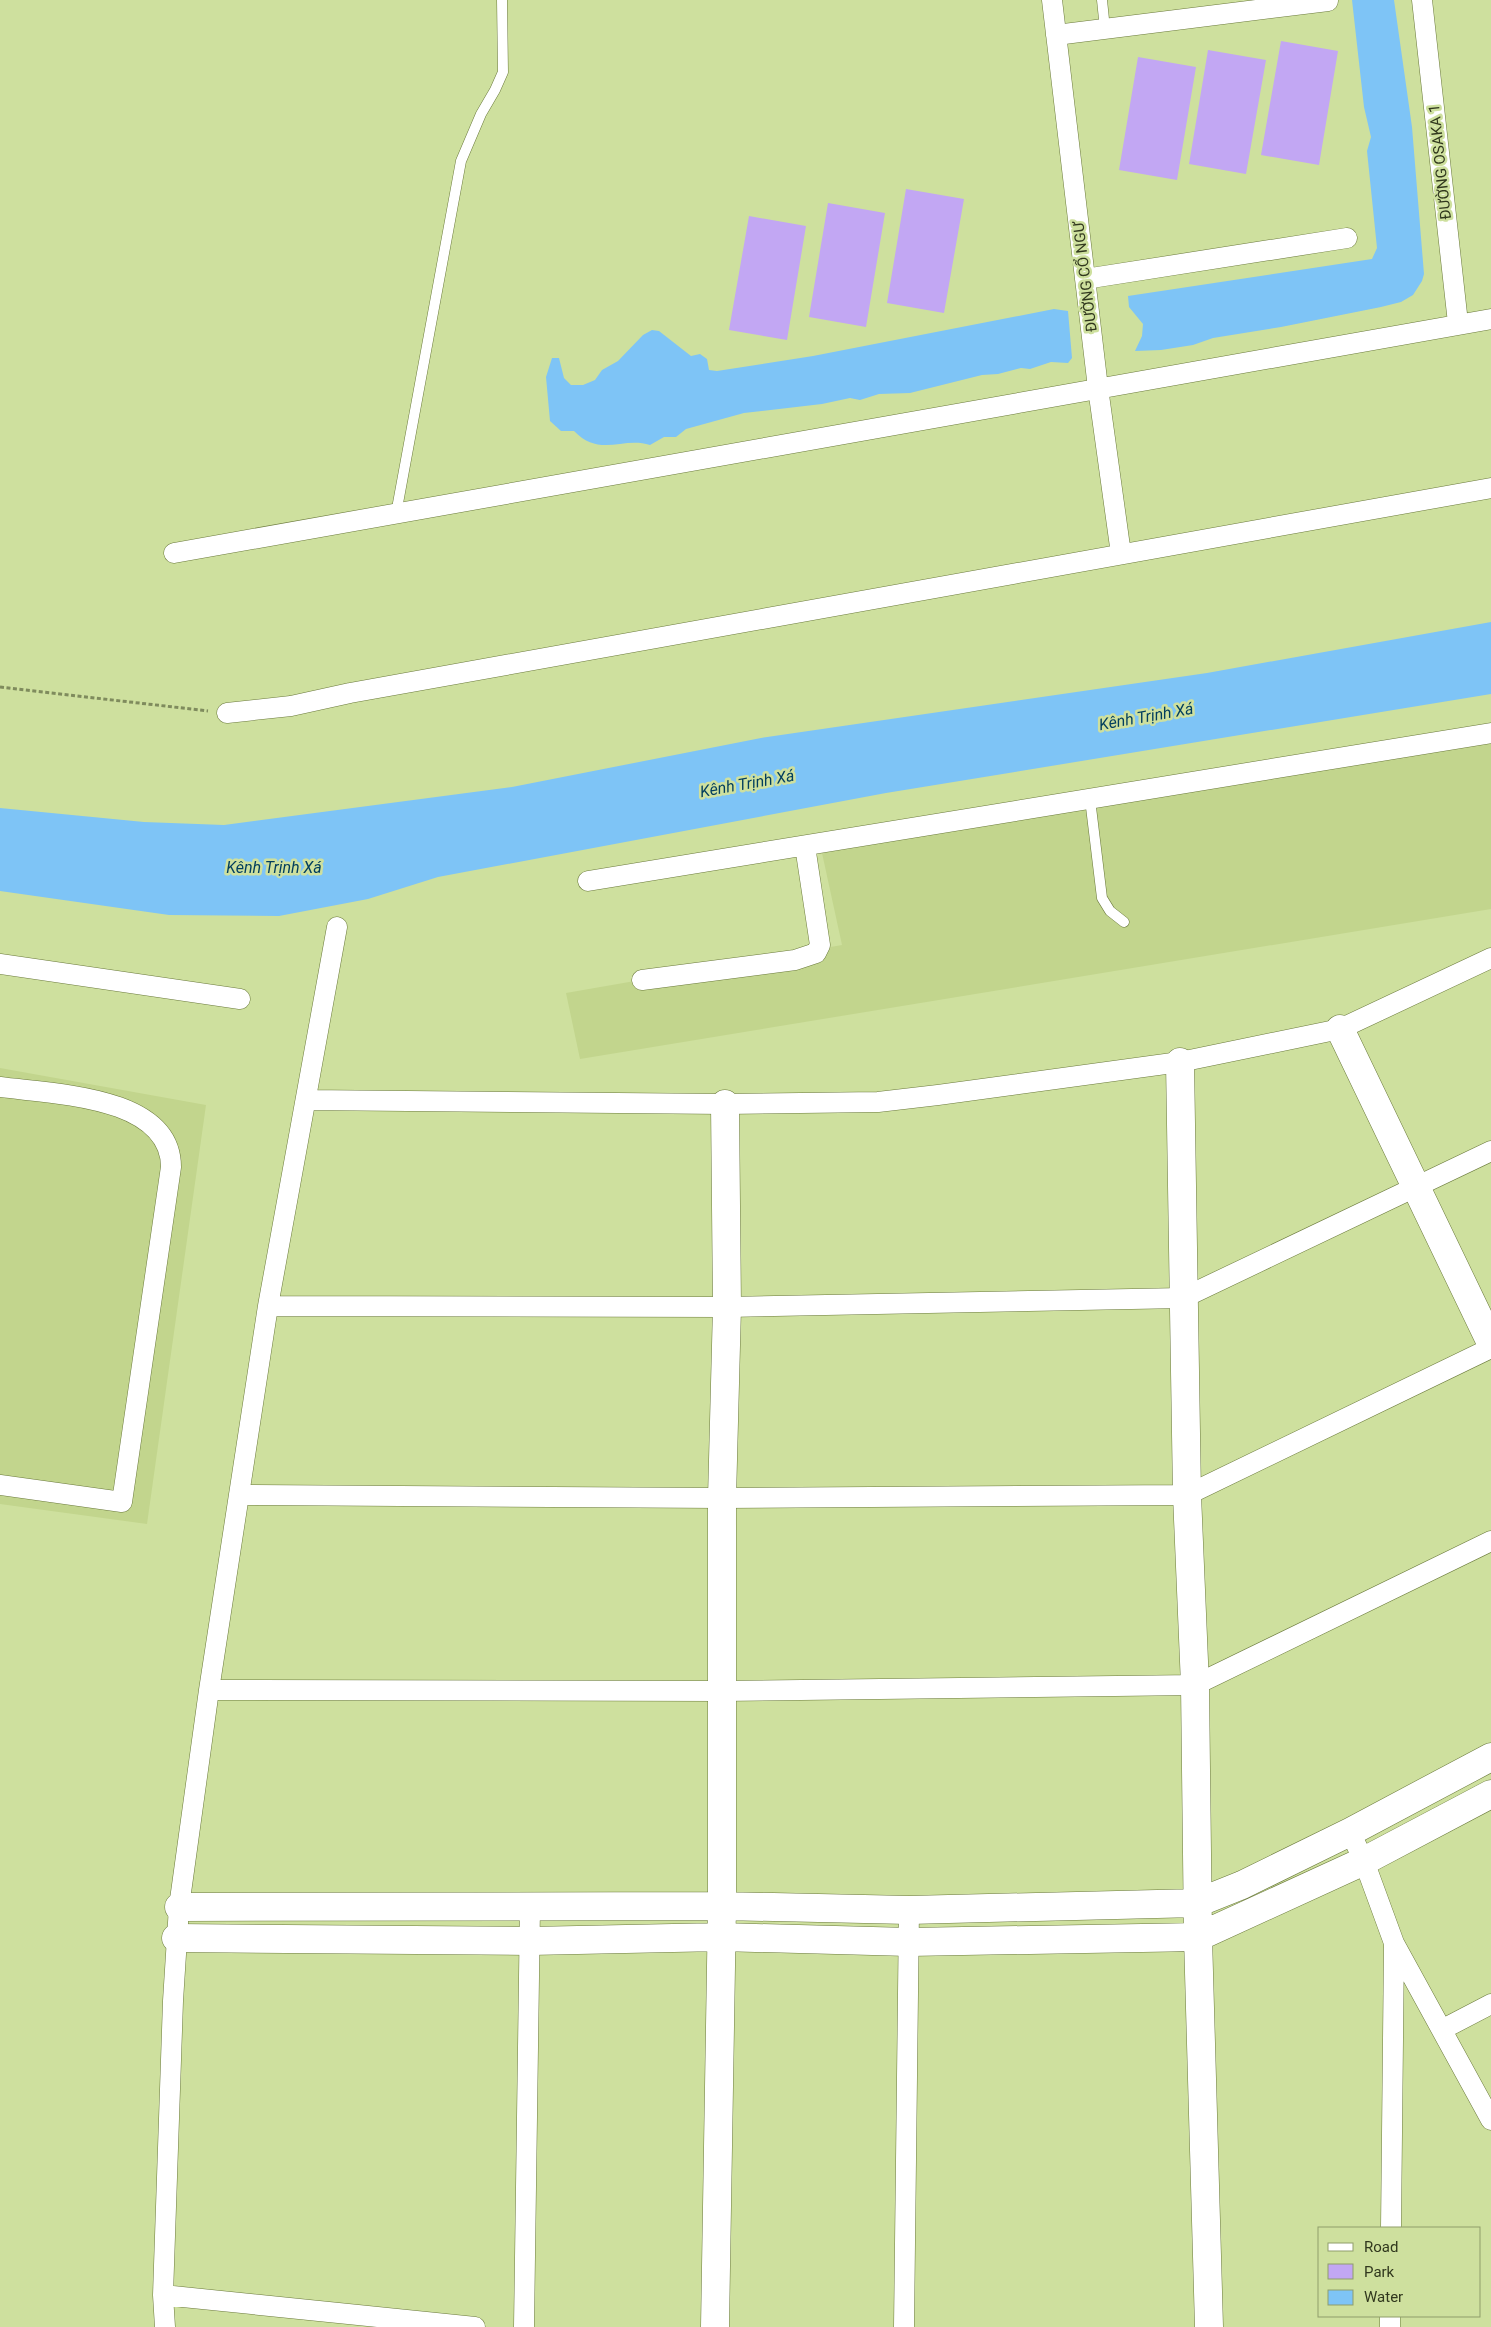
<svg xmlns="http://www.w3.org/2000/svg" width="1491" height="2327" viewBox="0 0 1491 2327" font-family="Roboto,sans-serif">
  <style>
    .built { fill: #c2d58d }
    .green { fill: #c2a7f3 }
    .water { fill: #7ec4f6 }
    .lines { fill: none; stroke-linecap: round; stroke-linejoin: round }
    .lane-casing { stroke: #6b7a3c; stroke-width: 11 }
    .street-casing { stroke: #6b7a3c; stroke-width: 21 }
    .secondary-casing { stroke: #6b7a3c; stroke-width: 29 }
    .path { stroke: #7f8b5d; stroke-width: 3; stroke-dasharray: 4 2.5; stroke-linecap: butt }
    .lane { stroke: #fff; stroke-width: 10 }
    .street { stroke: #fff; stroke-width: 20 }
    .secondary { stroke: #fff; stroke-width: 28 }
    .labels { text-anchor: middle; stroke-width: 5; stroke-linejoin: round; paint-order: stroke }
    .street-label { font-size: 15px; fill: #31381e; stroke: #cee09e }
    .water-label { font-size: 16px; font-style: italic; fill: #013d5d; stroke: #cee09e }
  </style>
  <rect width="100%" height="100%" fill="#cee09e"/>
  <!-- built -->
  <path class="built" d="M1491 741V909L580 1059 566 993 842 945 822 853Z
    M0 1068 206 1105 147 1524 0 1504Z"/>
  <!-- green -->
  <path class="green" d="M1281 41 1338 51 1319 165 1261 155Z
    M1208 50 1266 60 1246 174 1189 164Z
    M1138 57 1196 67 1177 180 1119 170Z
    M906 189 964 199 944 313 887 303Z
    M828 203 885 213 866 327 809 317Z
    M749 216 806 226 787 340 729 330Z"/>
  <!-- water -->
  <path class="water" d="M1352 0H1394L1412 127 1424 274 1422 281 1413 295 1401 302 1381 307 1281 327 1213 338 1193 345 1161 350 1135 351 1142 336 1143 324 1129 307 1128 296 1372 259 1377 248 1367 151 1371 137 1364 107Z
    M1054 309 1068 311 1072 358 1068 363 1051 362 1030 369 1021 368 998 374 982 375 910 393 879 394 860 400 850 398 822 404 744 413 686 429 676 437H664L650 445C623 436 600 458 574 431H561L550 421 546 377 552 358H559L564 378 571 385H583L595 380 602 370 618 361 643 335 652 330 659 331 691 356 700 354 707 359 709 370 717 371 813 356Z
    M1491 622V694L886 793 438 877 368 899 279 916 169 915 0 891V808L144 822 224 825 512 787 761 738 1207 673Z"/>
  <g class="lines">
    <defs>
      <path id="lane" d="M1102 0 1105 29
        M396 514 461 161 481 114 495 90 503 72 502 0
        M1090 799 1102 898 1110 911 1124 922"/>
      <path id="street" d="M1052 0 1098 388 1121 554
        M1422 0 1458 323
        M1056 35 1328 1
        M1085 279 1347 238
        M174 553 1491 319
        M227 713 291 706 350 693 1491 488
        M588 881 1491 733
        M0 964 240 999
        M642 980 795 960 816 953 820 945 805 846
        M0 1087C51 1094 171 1095 171 1167L122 1502 0 1485
        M306 1100 725 1104 878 1102 938 1095 1180 1062 1340 1029 1491 958
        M268 1306 727 1307 1183 1298 1491 1151
        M239 1495 722 1498 1187 1495 1491 1348
        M209 1690 722 1691 1195 1685 1491 1541
        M1350 1832 1364 1861 1394 1943 1491 2120
        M1443 2029 1491 2004
        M1391 2228 1394 1945
        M163 2295 475 2327
        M165 2327 163 2295 173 2001 179 1907 209 1690 268 1306 337 927
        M524 2327 530 1907
        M904 2327 909 1910
        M1390 2327V2316"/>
      <path id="secondary" d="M1340 1029 1491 1343
        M1180 1062 1187 1495 1195 1685 1198 1937 1209 2327
        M179 1907 722 1906 909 1910 1197 1903 1242 1885 1350 1832 1491 1757
        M176 1938 530 1941 721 1937 909 1942 1198 1937 1364 1861 1491 1794
        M715 2327 722 1906V1498L727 1307 725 1104"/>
    </defs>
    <!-- lane casing -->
    <use href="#lane" class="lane-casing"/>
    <!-- street casing -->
    <use href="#street" class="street-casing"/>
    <!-- secondary casing -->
    <use href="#secondary" class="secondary-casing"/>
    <!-- path -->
    <path class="path" d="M0 687 208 711"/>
    <!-- lane -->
    <use href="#lane" class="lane"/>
    <!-- street -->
    <use href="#street" class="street"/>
    <!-- secondary -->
    <use href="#secondary" class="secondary"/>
  </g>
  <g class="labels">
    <!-- street labels -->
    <g class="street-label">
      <text transform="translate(1440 162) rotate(-96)" y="5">ĐƯỜNG OSAKA 1</text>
      <text transform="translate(1085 277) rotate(-97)" y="5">ĐƯỜNG CỔ NGƯ</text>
    </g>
    <!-- water labels -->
    <g class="water-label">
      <text transform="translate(1146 716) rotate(-10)" y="6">Kênh Trịnh Xá</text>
      <text transform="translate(747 783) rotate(-10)" y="6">Kênh Trịnh Xá</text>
      <text x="274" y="873">Kênh Trịnh Xá</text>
    </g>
  </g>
  <!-- legend -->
  <rect x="1318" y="2227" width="162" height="90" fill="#cee09e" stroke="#8f9d6b"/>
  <rect x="1328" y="2243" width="25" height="8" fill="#ffffff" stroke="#8f9d6b"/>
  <text x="1364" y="2252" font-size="15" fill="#31381e">Road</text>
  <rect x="1328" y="2264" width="25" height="15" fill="#c2a7f3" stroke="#8f9d6b"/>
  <text x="1364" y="2277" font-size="15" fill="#31381e">Park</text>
  <rect x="1328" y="2290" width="25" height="15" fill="#7ec4f6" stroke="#8f9d6b"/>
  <text x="1364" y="2302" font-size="15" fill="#31381e">Water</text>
</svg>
